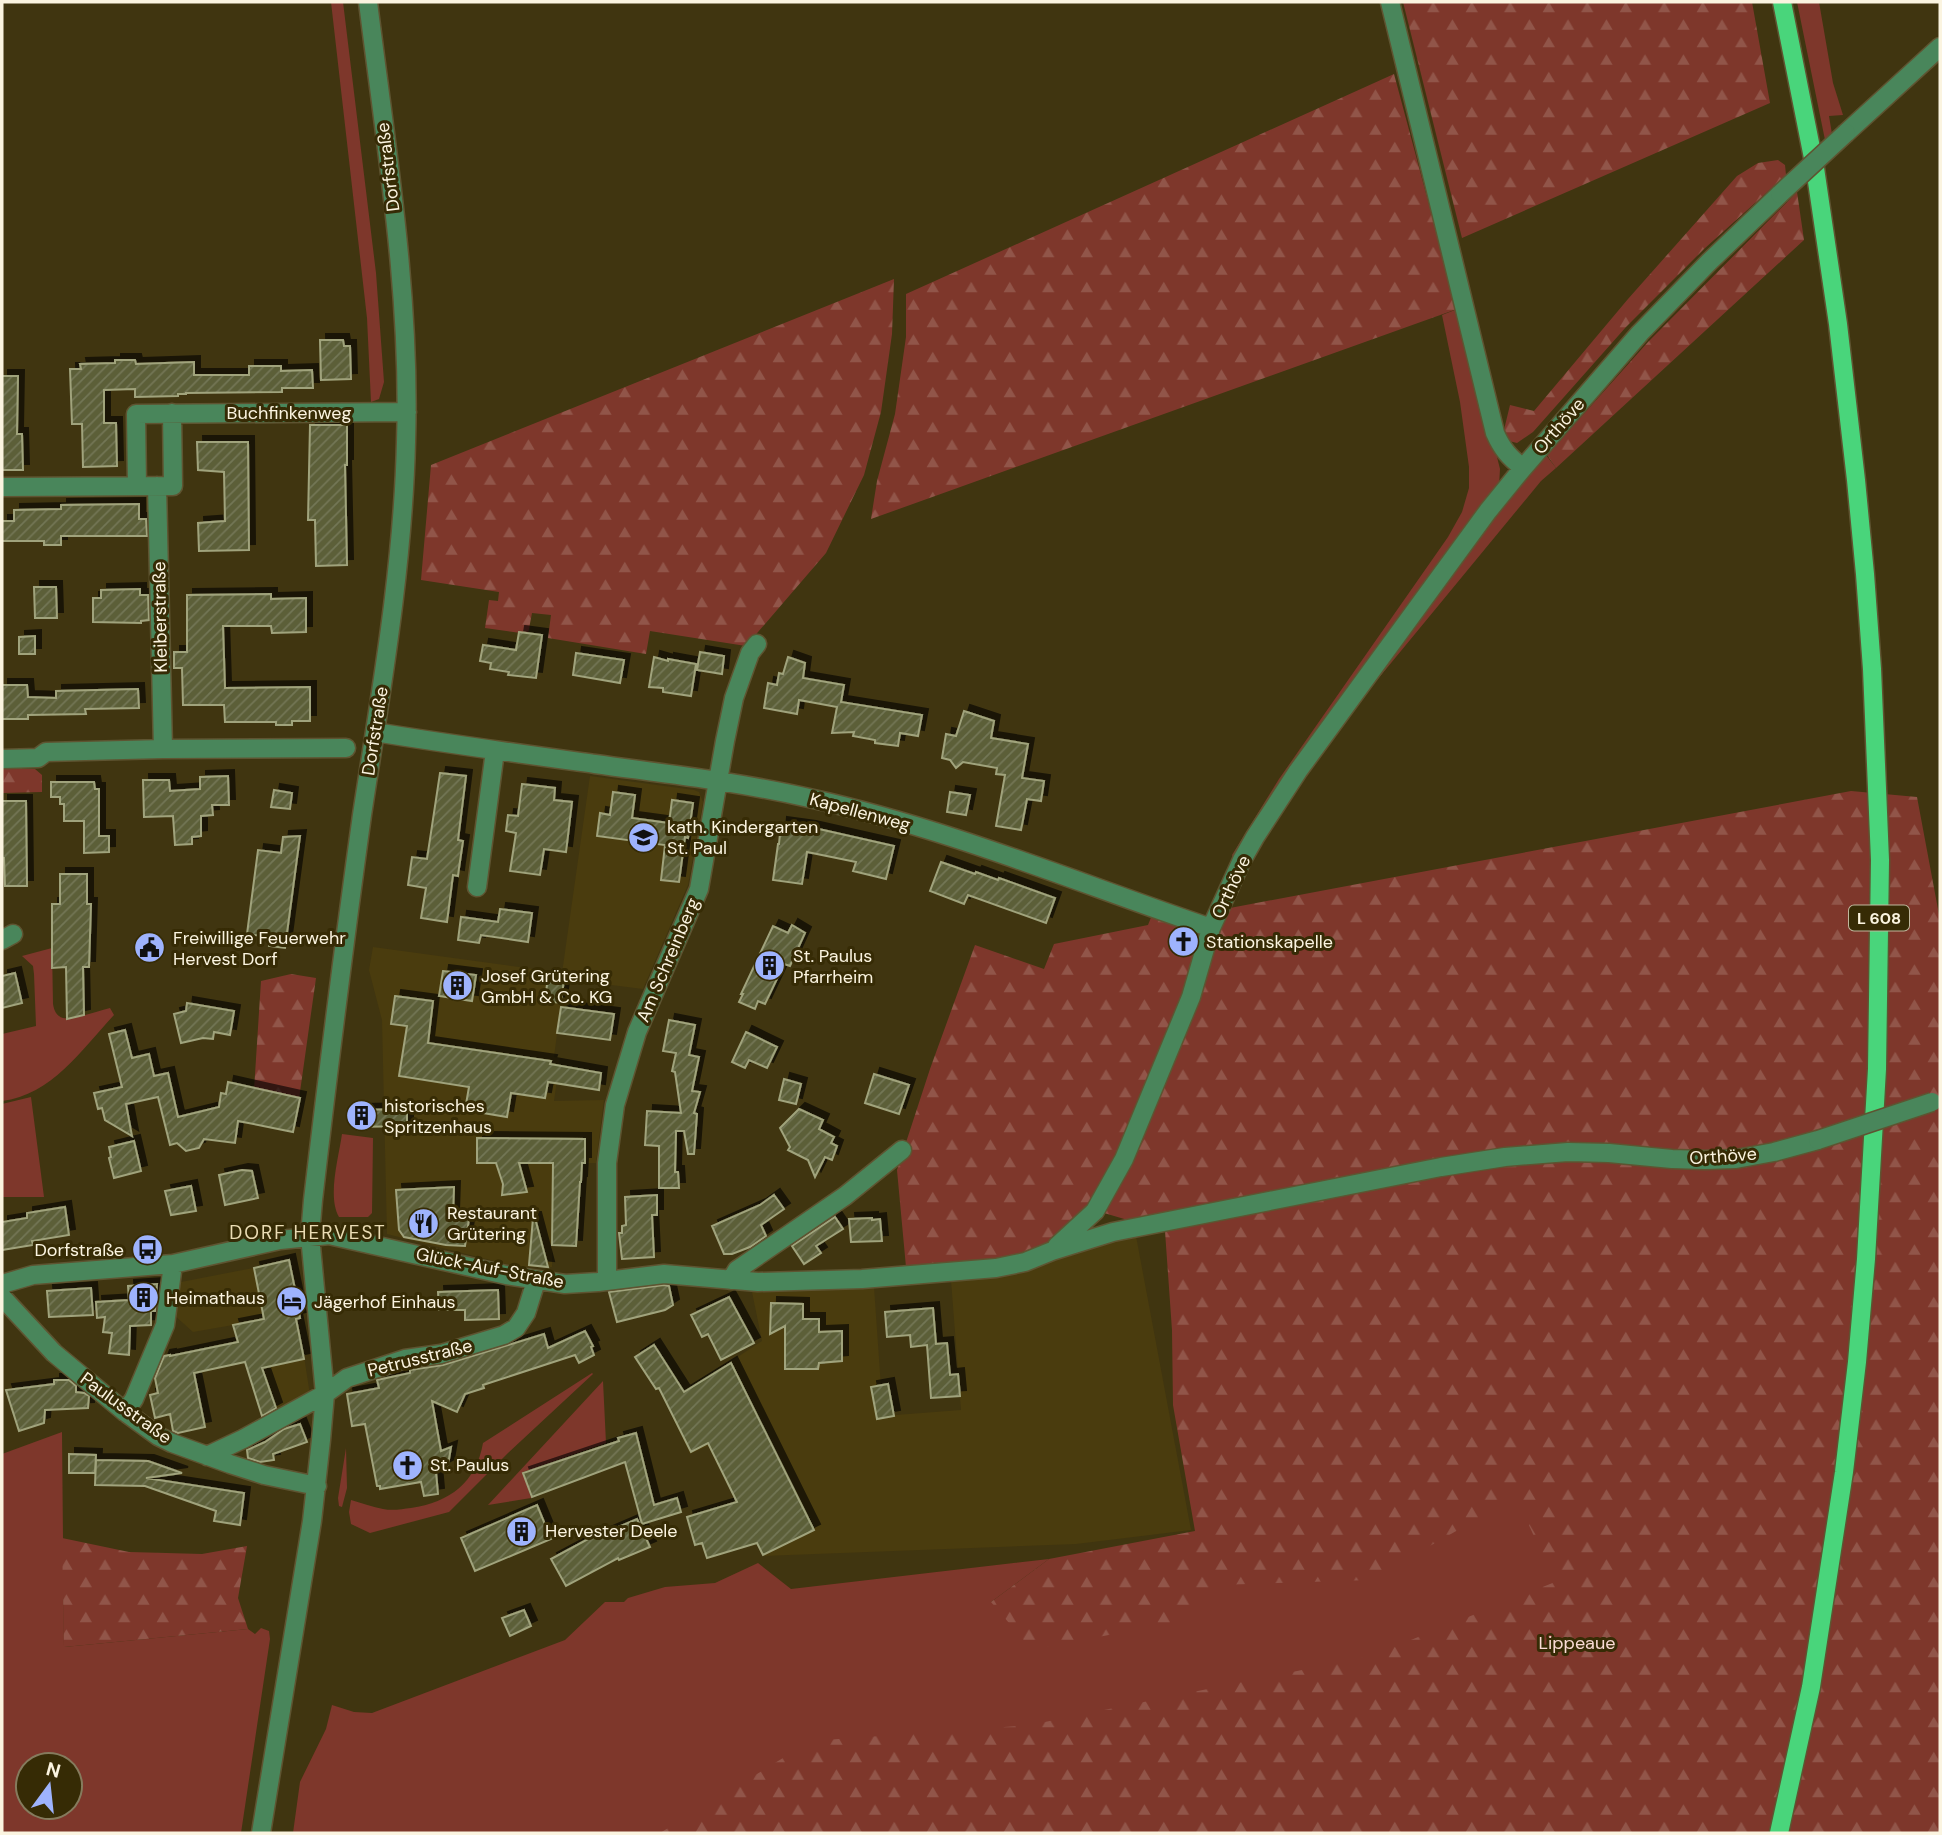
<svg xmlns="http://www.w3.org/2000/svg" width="1942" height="1835" viewBox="0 0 1942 1835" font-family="'DM Sans',sans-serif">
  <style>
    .built { fill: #4a3c0e }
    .green { fill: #7e372b; fill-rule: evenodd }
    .forest { fill: url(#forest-firs) }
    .building { fill: url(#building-hatch); stroke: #a0a37c; stroke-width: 2; filter: url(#shadow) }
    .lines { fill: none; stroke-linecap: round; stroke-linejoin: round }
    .minor-casing { stroke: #5e5431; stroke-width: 21 }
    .major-casing { stroke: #5e5431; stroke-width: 21 }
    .minor { stroke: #49865b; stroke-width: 18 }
    .major { stroke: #49d57b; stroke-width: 18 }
    .minor-bridge-casing { stroke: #5e5431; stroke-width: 21; stroke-linecap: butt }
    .minor-bridge { stroke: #49865b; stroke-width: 18 }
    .labels { text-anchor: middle; stroke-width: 6; stroke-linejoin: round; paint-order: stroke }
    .shield { fill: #362b05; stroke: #c0b89e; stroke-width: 2 }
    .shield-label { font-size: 16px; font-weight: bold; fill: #fbf4e0 }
    .street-label { font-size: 18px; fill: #fbf4e0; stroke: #362b05 }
    .poi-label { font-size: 18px; fill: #fbf4e0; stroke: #362b05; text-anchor: start }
    .park-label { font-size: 18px; fill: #fadbd5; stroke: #362b05 }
    .neighbourhood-label { font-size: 19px; letter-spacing: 2px; fill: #eadcb4; stroke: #362b05 }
  </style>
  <defs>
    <pattern id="forest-firs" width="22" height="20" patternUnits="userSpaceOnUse" patternTransform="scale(1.75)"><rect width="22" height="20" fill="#7e372b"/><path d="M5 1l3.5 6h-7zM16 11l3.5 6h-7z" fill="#915549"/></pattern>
    <pattern id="building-hatch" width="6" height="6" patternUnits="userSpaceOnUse" patternTransform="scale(1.75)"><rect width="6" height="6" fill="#5b5e39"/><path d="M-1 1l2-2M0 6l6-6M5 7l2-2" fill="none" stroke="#737655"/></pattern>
    <filter id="shadow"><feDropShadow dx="6" dy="-6" stdDeviation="0" flood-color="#0009"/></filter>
  </defs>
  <rect width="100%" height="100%" fill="#403510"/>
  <!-- built -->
  <path class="built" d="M590 776 694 790 699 792 703 802 688 885 643 989 564 979 554 1057 560 1058 554 1101 604 1100 596 1163H553L552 1267H518L387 1234 382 1020 369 970 373 947 562 973Z
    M1136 1236 1191 1530 1076 1544 763 1556 708 1446 690 1454 666 1404 762 1341 751 1287H874L883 1416 961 1410 951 1280 1011 1274 1116 1240Z
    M284 1262 290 1266 310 1395 264 1422 233 1325 193 1332 173 1314 181 1282Z"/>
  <!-- green -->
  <path class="green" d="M331 2H343L376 273 384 382 379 399 371 402 367 318Z
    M1797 2H1819L1833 83 1843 115 1829 116 1832 134 1825 140Z
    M1460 308 1500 469 1499 485 1235 863 1232 855 1279 779 1448 537 1462 512 1469 488V467L1460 402 1442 315Z
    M1543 451 1556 468 1541 481 1368 691 1318 758 1271 827 1316 755Z
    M52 948 53 1004C54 1010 56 1016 63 1018 73 1020 99 1011 110 1008L114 1015C82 1049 52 1095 2 1101V1034L36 1026 34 974 33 966 22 956Z
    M31 1097 44 1197H2V1104Z
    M342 1134 373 1138 372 1213 368 1217H339C327 1197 339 1156 342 1134Z
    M592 1373 593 1374 508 1453 449 1512 370 1533 351 1524 349 1512 351 1500C362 1503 373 1507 383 1509 393 1511 402 1509 411 1508 450 1502 476 1483 483 1443Z
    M603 1381 606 1443 523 1472 531 1498 488 1505Z
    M62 1432 64 1647 248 1629 255 1634 261 1628 269 1631 270 1639 241 1833H2V1454ZM28 1765H70V1807H28Z
    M346 1448 347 1488 342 1507 339 1506 338 1498Z
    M1520 1460 1730 1833H293L300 1782 326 1729 332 1705 354 1712 372 1713 565 1640 605 1602H624L628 1598 665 1587 715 1583 758 1563 791 1589 1049 1559 991 1602Z"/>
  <!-- forest -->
  <path class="forest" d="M1403 2H1752L1770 103 1462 238Z
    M1394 74 1457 309 871 519 877 481 895 414 906 337V294Z
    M1778 160 1785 165 1786 175 1704 249 1626 327 1533 432 1517 443 1509 441 1503 434 1510 405 1534 411 1628 299 1737 176 1758 163Z
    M1797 192 1804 240 1556 468 1547 455 1648 342Z
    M894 279 892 334 881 412 864 475 826 553 746 646 650 631 646 654 548 638 551 615 532 613 528 634 485 628 489 600 498 601 499 592 421 580 431 465Z
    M2 769H35L42 775V792L2 793Z
    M1851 791 1917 797 1940 920V1833H660L811 1741 1030 1725 1371 1656 1555 1582 1516 1497 1370 1580 1217 1585 1185 1620 1032 1650 991 1602 1049 1559 1195 1531 1173 1405 1172 1330 1165 1231 1104 1213 1132 1161 1219 931 1230 908Z
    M1152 915 1198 931 1200 935 1185 994 1119 1157 1088 1207 1048 1243 1006 1258 906 1267 897 1170 930 1069 975 945 1044 969 1054 944 1148 925Z
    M291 974 316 978 299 1099 254 1090 261 981Z
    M62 1538 129 1552 202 1554 247 1546 238 1598 248 1629 64 1647Z"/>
  <!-- building -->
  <path class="building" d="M320 340H343L344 346H350L351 379 321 380Z
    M115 360H135L136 364 194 362V375H249V366H281V371L312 370 313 388H282V392L186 393V394H178V396L135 397V389L104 390V423H116L117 466 83 467 82 424H72L70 369H81L80 364 115 363Z
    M2 376H18L17 434H22L23 470H2Z
    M310 425H347V465H345L347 565 316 566 315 520H308Z
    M197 442H248L249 550 199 551 198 523 225 521 224 472 198 470Z
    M139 504V519H146L147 536H61V545H44V541H2V521H14V510L61 509V505Z
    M34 587H56L57 618H35Z
    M140 589V595H148L149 620 141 621V623L93 622V598H101V590Z
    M271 594V599L306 598V632L272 633 271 626H223L225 688 310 687V721H292V725H276V722H225L224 705H183L182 668H174V652H187V595Z
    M519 632 542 635 536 678 508 675 509 672 490 669 491 663 480 661 483 645 516 650Z
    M35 636V654H19V637Z
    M700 652 724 656 722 674 697 670Z
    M576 653 624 660 620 683 573 675Z
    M654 657 668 661V659L696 664 691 696 663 692V688L649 687Z
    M788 657 805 663 803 678 844 685 841 702 922 715 918 736 900 733 898 746 875 743V740L853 736 854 732 832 733 837 707 799 700 797 714 764 708 768 683 777 685 779 673 783 674Z
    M2 685H27L28 697 56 698V691L138 689 139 708 85 709 86 714 28 715V719H2Z
    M964 711 994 721 991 738 1028 744 1022 778 1044 781 1041 801 1027 799 1021 830 996 826 1005 775 996 774 997 768 963 762 956 768 950 760 942 758 946 734 956 736Z
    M440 773 466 776 458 840 463 841 459 868 458 876 453 875 447 922 421 918 426 888 408 885 412 857 427 859Z
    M228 776 229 805H212L213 815 201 816V836L192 837V844L175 845 173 816 144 817 143 780H169L170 791 200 789V777Z
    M51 782H94L95 789H99V836H109V852L84 853V821H64V804H60V797H51Z
    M522 784 555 788 554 800 572 802 566 852 544 849 540 875 510 871 516 833 506 831 508 815 518 816Z
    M274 790 292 793 290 809 271 807Z
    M613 792 635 795 632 818 669 823 672 800 693 803 688 838 685 837 679 882 661 880 665 845 597 836 600 813 610 815Z
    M950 792 970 795 966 815 947 812Z
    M2 801H26L27 886H5L4 858H2Z
    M781 823 810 827 894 846 886 879 853 871 856 862 807 852 802 884 773 880 778 844H779Z
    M300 836 285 948 269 946 270 937 247 934 258 850 281 853 283 837Z
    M941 862 975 874 976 872 998 880 999 878 1055 898 1046 923 968 895 964 904 930 891Z
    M60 874H87V904H91L89 967H83L84 1015 67 1019 66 967 52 968V904H60Z
    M500 909 532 913 528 942 481 935 479 943 458 940 461 917 498 922Z
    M792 925 805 933 790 966 784 964 765 1004 758 1001 755 1009 739 1002 743 994H741L773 926 788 933Z
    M443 971 476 975 472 1001 439 996Z
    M15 973 22 1003 2 1008V976Z
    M548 976 564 979 561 1003 545 1001Z
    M395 996 433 1001 428 1043 551 1061 550 1064 601 1073 599 1090 548 1082 545 1098 511 1093 507 1117 465 1110 469 1087 399 1076 407 1026 391 1024Z
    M187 1003 234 1011 230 1035 214 1032 213 1039 203 1038 181 1043 174 1014 186 1011Z
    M561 1007 614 1014 610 1040 557 1033Z
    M669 1020 695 1025 689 1055 699 1057 692 1091 700 1092 694 1113 697 1114 694 1154H688L684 1131H676L675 1172H678L679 1188H659V1146L645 1145 647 1111 681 1113 675 1072 672 1071 676 1053 663 1051Z
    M125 1030 132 1058 149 1054 154 1076 168 1073 178 1117 219 1107 221 1093 226 1094 228 1082 300 1098 293 1132 238 1121 235 1143 204 1139 199 1148 186 1151 177 1143 170 1145 158 1097 126 1104 132 1136 105 1120 102 1108 98 1109 94 1093 122 1087 109 1034Z
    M746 1032 777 1047 767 1068 749 1060 745 1068 732 1062Z
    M874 1074 909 1085 899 1114 865 1103Z
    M784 1079 801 1084 796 1104 779 1100Z
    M407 1109V1126L356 1127V1110Z
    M799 1109 823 1120 819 1129 834 1137 831 1143 837 1146 832 1160 825 1157 815 1177 808 1160 788 1150 790 1147 780 1128Z
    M477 1138 585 1139V1163H582L581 1182H580L576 1246 552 1245 553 1163H519L527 1192 502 1195 503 1184 496 1163H477Z
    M134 1141 141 1171 114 1178 109 1158 111 1157 109 1147Z
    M242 1170 252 1171 258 1198 225 1205 219 1175Z
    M191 1186 196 1211 171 1215 165 1191Z
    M454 1187 453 1216 469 1219 465 1246 446 1245 404 1237 399 1230 396 1190Z
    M657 1195V1215H652L654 1257 622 1259 619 1233H622V1226L626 1225 625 1197Z
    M774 1195 784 1209 761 1225 766 1236 750 1247 732 1254H724L712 1226 760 1205Z
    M65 1207 69 1235 32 1241 33 1245 2 1250V1222L27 1218V1213Z
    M835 1217 843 1229 816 1246 821 1253 804 1264 792 1246Z
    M533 1218H535L548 1267 529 1265Z
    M872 1218V1220L880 1219 882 1241 851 1242 849 1219Z
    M289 1260 296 1294 300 1318 296 1319 304 1359 262 1368 276 1408 262 1416 245 1362 194 1373 205 1427 178 1433 173 1431 170 1414 155 1418 150 1395 158 1393 155 1378 164 1356 170 1355V1356L238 1342 233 1325 264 1319 254 1268Z
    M157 1284 155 1311H151V1325L130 1326 129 1355 109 1353 112 1333 103 1332 105 1317 97 1318 96 1302 129 1300 128 1286Z
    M664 1285 669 1286 673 1305 665 1310 617 1322 609 1292Z
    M91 1288 93 1315 49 1317 47 1291Z
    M498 1290 499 1319 465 1320V1310H439L438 1292Z
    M729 1297 754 1343 721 1360 708 1334 702 1337 691 1315Z
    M771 1303 803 1304V1319H819V1332L842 1331V1361L819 1363 818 1369H785V1326L770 1334Z
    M933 1308 936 1344 947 1343 950 1375 958 1374 960 1396 931 1398 927 1345 911 1347 910 1335 887 1337 885 1312Z
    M585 1331 593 1346 591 1347 594 1355 579 1363 575 1355 483 1385 484 1388 465 1394 457 1412 432 1401 441 1451 451 1447 448 1465 436 1472 438 1494 424 1496 421 1482 380 1489V1486H377L365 1424 352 1426 347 1394 379 1388 377 1380 410 1373V1370L443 1365 544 1334 548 1348Z
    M654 1345 684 1392 731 1363 814 1530 763 1555 757 1543 707 1558 702 1543 695 1545 687 1517 737 1502 708 1443 691 1452 659 1388 656 1389 635 1357Z
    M54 1380H69L76 1386V1392L84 1393 89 1396 88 1408 45 1410 44 1423 19 1431 6 1390 54 1384Z
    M888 1384 894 1416 877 1419 871 1387Z
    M300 1424 307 1442 273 1454 274 1460 260 1462 248 1458 247 1450 265 1442 284 1429Z
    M636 1433 654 1505 677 1498 681 1512 642 1524 625 1462 532 1497 523 1473 619 1441 618 1438Z
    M69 1454 96 1455 95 1473H69Z
    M96 1460 148 1461 182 1473 146 1478 244 1493 240 1525 214 1521 216 1511 145 1486 95 1485Z
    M537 1505 551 1539 475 1571 461 1538Z
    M637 1519 650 1547 619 1560 618 1558 566 1586 551 1559 601 1532 602 1534Z
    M524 1610 531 1626 510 1636 502 1618Z"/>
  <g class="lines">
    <defs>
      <path id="minor" d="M1390 2 1495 433C1502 449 1509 457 1523 468
        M1846 133 1940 47
        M137 486 136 414 407 412
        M157 486 163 749
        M2 487 173 486 172 413
        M375 732C448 744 522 754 595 764 667 774 739 782 809 798 947 828 1078 883 1211 928
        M2 759 38 758 46 752 163 749 346 748
        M477 887 495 751
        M2 940 13 934
        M1057 1246 1095 1211 1124 1159 1191 997 1211 928 1242 860 1255 837 1298 771 1488 511 1523 468 1640 333 1709 262 1780 194
        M607 1280V1163L615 1105 637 1032 699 889 725 741 734 698 750 653 757 644
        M731 1280 737 1270 845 1196 902 1150
        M2 1284 33 1275 173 1264 280 1240 329 1235 506 1275 565 1284 598 1282 664 1274 758 1282 862 1279 996 1268 1025 1262 1052 1251 1113 1232 1441 1167 1505 1157 1568 1152 1609 1153 1672 1159 1705 1160 1736 1159 1774 1152 1818 1140
        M2 1297 54 1353 125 1412 158 1436 172 1443 230 1464 264 1475 317 1486
        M125 1412 134 1399 165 1325 173 1264
        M207 1456 243 1439 325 1394 347 1378 405 1359 441 1354 504 1335 516 1328 526 1313 536 1281
        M261 1833 312 1521 321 1440 325 1394 310 1236 313 1200C328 1072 344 944 362 815 381 691 403 568 406 442 411 295 386 147 368 2"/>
      <path id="major" d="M1779 1833 1811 1687 1844 1472 1857 1362 1866 1259 1877 1069 1880 860 1872 669 1865 574 1856 480 1838 324 1815 168 1782 2"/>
    </defs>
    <!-- minor casing -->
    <use href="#minor" class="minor-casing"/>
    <!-- major casing -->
    <use href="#major" class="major-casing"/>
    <!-- minor -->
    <use href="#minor" class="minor"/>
    <!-- major -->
    <use href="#major" class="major"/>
    <defs>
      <path id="minor-bridge" d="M1780 194 1846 133
        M1818 1140 1932 1102"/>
    </defs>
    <!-- minor-bridge casing -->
    <use href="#minor-bridge" class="minor-bridge-casing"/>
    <!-- minor-bridge -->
    <use href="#minor-bridge" class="minor-bridge"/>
  </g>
  <!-- icons -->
  <defs>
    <symbol id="school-disc" viewBox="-11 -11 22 22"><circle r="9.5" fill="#9eb3fd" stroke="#362b05"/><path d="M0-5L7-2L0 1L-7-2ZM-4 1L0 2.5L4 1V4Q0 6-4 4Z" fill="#111"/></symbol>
    <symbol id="church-disc" viewBox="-11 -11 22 22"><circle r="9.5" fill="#9eb3fd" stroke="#362b05"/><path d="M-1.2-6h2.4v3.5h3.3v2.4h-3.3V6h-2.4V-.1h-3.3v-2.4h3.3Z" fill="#111"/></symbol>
    <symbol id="civic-disc" viewBox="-11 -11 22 22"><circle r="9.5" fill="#9eb3fd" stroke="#362b05"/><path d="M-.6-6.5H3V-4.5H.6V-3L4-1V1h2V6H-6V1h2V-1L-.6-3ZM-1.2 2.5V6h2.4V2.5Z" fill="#111"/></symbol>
    <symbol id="building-disc" viewBox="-11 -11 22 22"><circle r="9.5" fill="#9eb3fd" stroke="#362b05"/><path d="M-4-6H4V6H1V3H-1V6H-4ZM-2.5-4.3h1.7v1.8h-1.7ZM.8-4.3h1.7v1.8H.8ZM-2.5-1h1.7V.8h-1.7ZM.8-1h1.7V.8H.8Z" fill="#111"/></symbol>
    <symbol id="restaurant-disc" viewBox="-11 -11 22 22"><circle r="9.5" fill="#9eb3fd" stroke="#362b05"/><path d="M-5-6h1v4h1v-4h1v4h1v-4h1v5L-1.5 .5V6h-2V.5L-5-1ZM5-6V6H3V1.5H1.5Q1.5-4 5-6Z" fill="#111"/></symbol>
    <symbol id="bus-disc" viewBox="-11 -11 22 22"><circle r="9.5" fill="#9eb3fd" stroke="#362b05"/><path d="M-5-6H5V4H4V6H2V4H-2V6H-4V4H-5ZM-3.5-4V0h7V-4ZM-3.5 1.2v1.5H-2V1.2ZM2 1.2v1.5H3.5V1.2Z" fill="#111"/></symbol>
    <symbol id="hotel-disc" viewBox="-11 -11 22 22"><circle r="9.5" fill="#9eb3fd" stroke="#362b05"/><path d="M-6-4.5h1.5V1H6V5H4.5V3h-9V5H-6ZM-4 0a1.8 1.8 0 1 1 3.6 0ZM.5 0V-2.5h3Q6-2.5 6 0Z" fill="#111"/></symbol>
  </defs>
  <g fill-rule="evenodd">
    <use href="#school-disc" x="626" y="820" width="35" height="35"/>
    <use href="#church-disc" x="1166" y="924" width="35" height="35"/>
    <use href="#civic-disc" x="132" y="930" width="35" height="35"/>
    <use href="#building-disc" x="752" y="948" width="35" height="35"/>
    <use href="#building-disc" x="440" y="968" width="35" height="35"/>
    <use href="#building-disc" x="344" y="1098" width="35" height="35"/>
    <use href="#restaurant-disc" x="406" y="1206" width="35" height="35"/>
    <use href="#bus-disc" x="130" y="1232" width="35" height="35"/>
    <use href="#building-disc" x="126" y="1280" width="35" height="35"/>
    <use href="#hotel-disc" x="274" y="1284" width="35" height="35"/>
    <use href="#church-disc" x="390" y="1448" width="35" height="35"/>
    <use href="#building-disc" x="504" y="1514" width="35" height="35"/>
  </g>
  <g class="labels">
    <!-- shield labels -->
    <rect class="shield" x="1849" y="905.5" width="60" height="25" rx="5"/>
    <g class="shield-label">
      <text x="1879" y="924">L 608</text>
    </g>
    <!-- street labels -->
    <g class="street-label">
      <text transform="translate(388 167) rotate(-97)" y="6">Dorfstraße</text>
      <text x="289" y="419">Buchfinkenweg</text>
      <text transform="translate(1559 426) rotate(-49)" y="6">Orthöve</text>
      <text transform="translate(160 617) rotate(-91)" y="6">Kleiberstraße</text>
      <text transform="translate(375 731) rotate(-81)" y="6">Dorfstraße</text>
      <text transform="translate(860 812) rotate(15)" y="6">Kapellenweg</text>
      <text transform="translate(1231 887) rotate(-65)" y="6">Orthöve</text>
      <text transform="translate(668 960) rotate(-67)" y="6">Am Schreinberg</text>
      <text transform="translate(1723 1156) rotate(-4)" y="6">Orthöve</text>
      <text transform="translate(490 1268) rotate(11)" y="6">Glück-Auf-Straße</text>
      <text transform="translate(420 1358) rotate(-14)" y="6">Petrusstraße</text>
      <text transform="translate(126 1408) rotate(36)" y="6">Paulusstraße</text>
    </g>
    <!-- poi labels -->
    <g class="poi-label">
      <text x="667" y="833">kath. Kindergarten<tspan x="667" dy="21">St. Paul</tspan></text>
      <text x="173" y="944">Freiwillige Feuerwehr<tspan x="173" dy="21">Hervest Dorf</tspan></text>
      <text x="1206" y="948">Stationskapelle</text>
      <text x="793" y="962">St. Paulus<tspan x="793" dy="21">Pfarrheim</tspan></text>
      <text x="481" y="982">Josef Grütering<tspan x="481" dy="21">GmbH &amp; Co. KG</tspan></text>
      <text x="384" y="1112">historisches<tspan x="384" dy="21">Spritzenhaus</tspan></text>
      <text x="447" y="1219">Restaurant<tspan x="447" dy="21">Grütering</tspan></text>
      <text x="124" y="1256" text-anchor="end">Dorfstraße</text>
      <text x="166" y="1304">Heimathaus</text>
      <text x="314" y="1308">Jägerhof Einhaus</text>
      <text x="430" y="1471">St. Paulus</text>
      <text x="545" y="1537">Hervester Deele</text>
    </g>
    <!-- park labels -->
    <g class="park-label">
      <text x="1577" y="1649">Lippeaue</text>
    </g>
    <!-- neighbourhood labels -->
    <g class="neighbourhood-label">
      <text x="308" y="1239">DORF HERVEST</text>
    </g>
  </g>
  <!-- border -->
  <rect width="1942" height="1835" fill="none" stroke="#fbf4e0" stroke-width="7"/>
  <!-- north arrow -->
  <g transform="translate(49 1786) rotate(15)"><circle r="33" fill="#362b05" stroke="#857b5d" stroke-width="2"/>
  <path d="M0-5L12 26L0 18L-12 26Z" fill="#9eb3fd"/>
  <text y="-10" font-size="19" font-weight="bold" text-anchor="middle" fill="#fbf4e0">N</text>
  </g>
</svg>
